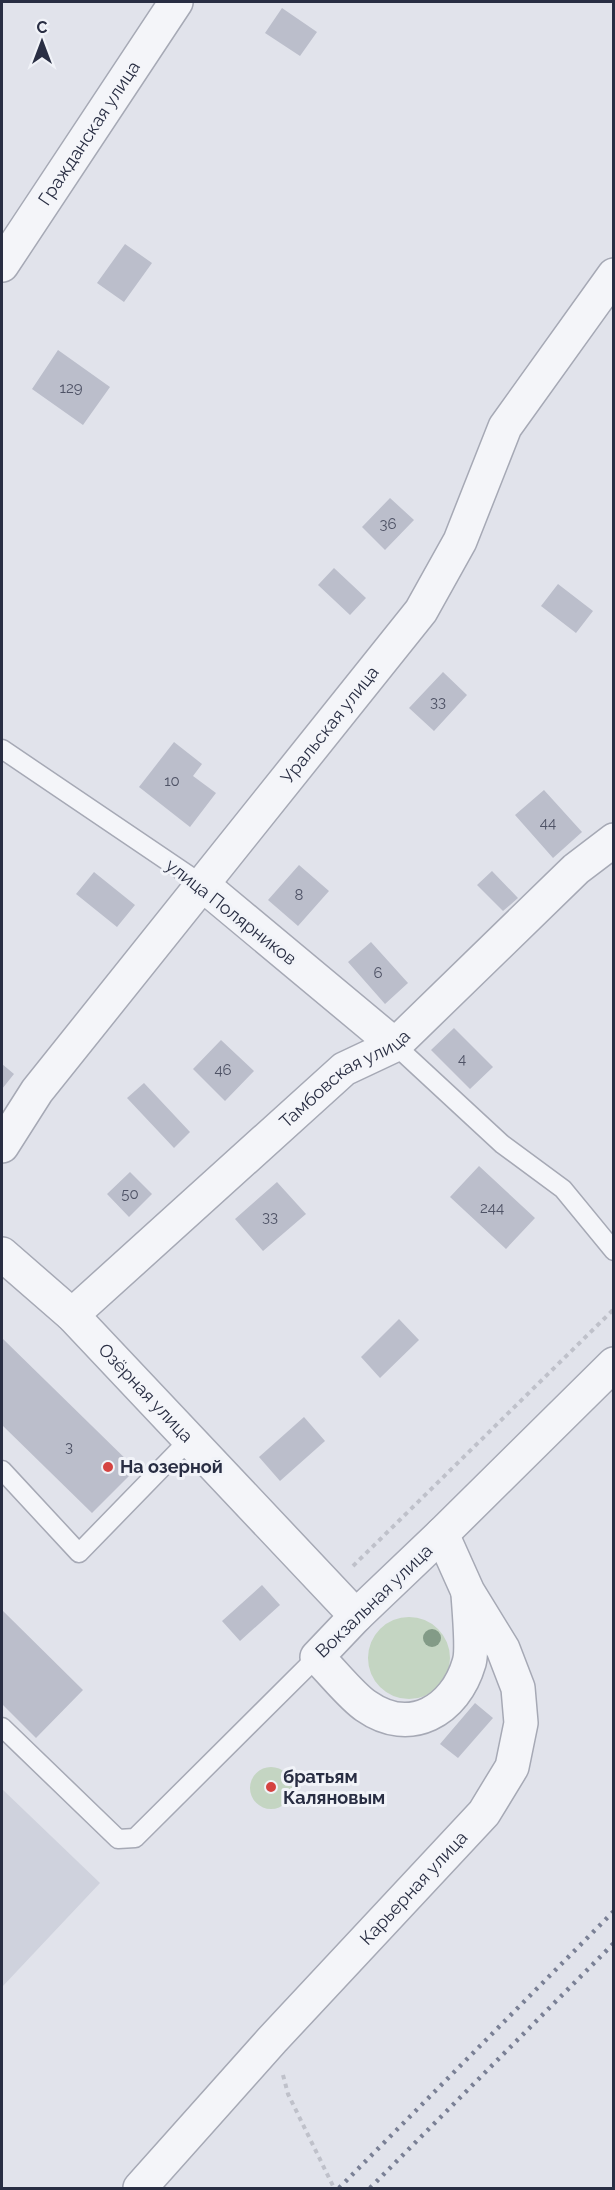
<svg xmlns="http://www.w3.org/2000/svg" width="615" height="2190" viewBox="0 0 615 2190" font-family="Raleway,sans-serif">
  <style>
    .built { fill: #cfd2dd }
    .green { fill: #c4d5c2 }
    .building { fill: #bbbecb }
    .lines { fill: none; stroke-linecap: round; stroke-linejoin: round }
    .service-casing { stroke: #a6a9b5; stroke-width: 21 }
    .minor-casing { stroke: #a6a9b5; stroke-width: 36 }
    .tertiary-casing { stroke: #a6a9b5; stroke-width: 36 }
    .path { stroke: #bfc1ca; stroke-width: 4; stroke-dasharray: 4.5 4.5; stroke-linecap: butt }
    .service { stroke: #f4f5f9; stroke-width: 18 }
    .minor { stroke: #f4f5f9; stroke-width: 33 }
    .tertiary { stroke: #f4f5f9; stroke-width: 33 }
    .rail { stroke: #7a8095; stroke-width: 4.5; stroke-dasharray: 3 6; stroke-linecap: butt }
    .tree { fill: #839b87 }
    .poi-dot { fill: #d54341; stroke: #f1f3f8; stroke-width: 2 }
    .labels { text-anchor: middle; stroke-width: 6; stroke-linejoin: round; paint-order: stroke }
    .number-label { font-size: 15px; fill: #4e5265 }
    .street-label { font-size: 18px; fill: #292e43; stroke: #f1f3f8 }
    .poi-label { font-size: 18px; font-weight: bold; fill: #292e43; stroke: #f1f3f8; text-anchor: start }
  </style>
  <rect width="100%" height="100%" fill="#e1e3eb"/>
  <!-- built -->
  <path class="built" d="M2 1789 100 1883 2 1987Z"/>
  <!-- green -->
  <path class="green" d="M368 1658a41 41 0 1 1 82 0a41 41 0 1 1-82 0Z
    M250 1788a21 21 0 1 1 42 0a21 21 0 1 1-42 0Z"/>
  <!-- building -->
  <path class="building" d="M282 8 317 32 300 56 265 33Z
    M125 244 152 263 124 302 97 283Z
    M58 350 110 387 83 425 32 389Z
    M390 498 414 520 385 550 362 527Z
    M334 568 366 598 350 615 318 585Z
    M558 584 593 611 576 633 541 606Z
    M443 672 467 695 434 731 409 708Z
    M174 742 202 764 193 776 216 793 190 827 139 787Z
    M544 790 582 832 553 858 515 815Z
    M299 865 329 891 298 926 268 900Z
    M492 871 518 898 503 911 477 885Z
    M94 872 135 905 117 927 76 894Z
    M371 942 408 983 385 1004 348 962Z
    M454 1028 493 1067 470 1089 431 1050Z
    M221 1040 254 1071 225 1101 193 1069Z
    M2 1064 14 1074 2 1089Z
    M144 1083 190 1132 174 1148 127 1098Z
    M479 1166 535 1218 506 1249 450 1197Z
    M130 1172 152 1194 129 1217 107 1194Z
    M277 1182 306 1214 263 1251 235 1219Z
    M399 1319 419 1340 380 1378 361 1357Z
    M2 1338 136 1469 92 1513 2 1425Z
    M304 1417 325 1441 280 1481 259 1457Z
    M262 1585 280 1605 240 1641 222 1621Z
    M2 1610 83 1690 36 1738 2 1704Z
    M475 1703 493 1718 458 1758 440 1744Z"/>
  <g class="lines">
    <defs>
      <path id="service" d="M2 749 203 885
        M395 1045 502 1144 563 1189 614 1251
        M2 1470 79 1553 189 1440
        M2 1727 118 1839 135 1838 317 1657"/>
      <g id="minor">
        <path d="M203 885 395 1045"/>
        <path id="s1" d="M2 1146 37 1091 421 611 460 541 505 427 614 275"/>
        <path id="s2" d="M72 1315 344 1069 395 1045 576 869 614 840"/>
        <path d="M356 1616 317 1657C331 1670 351 1696 366 1706 410 1737 455 1711 469 1663 473 1651 469 1609 468 1594"/>
        <path id="s3" d="M140 2188 272 2040 484 1813 512 1767 521 1723 518 1688 503 1649 468 1592 442 1534"/>
      </g>
      <g id="tertiary">
        <path id="s4" d="M2 265 176 2"/>
        <path id="s5" d="M2 1254 72 1315 356 1616 442 1534 614 1364"/>
      </g>
    </defs>
    <!-- service casing -->
    <use href="#service" class="service-casing"/>
    <!-- minor casing -->
    <use href="#minor" class="minor-casing"/>
    <!-- tertiary casing -->
    <use href="#tertiary" class="tertiary-casing"/>
    <!-- path -->
    <path class="path" d="M353 1566 614 1309
      M283 2075 288 2094 334 2188"/>
    <!-- service -->
    <use href="#service" class="service"/>
    <!-- minor -->
    <use href="#minor" class="minor"/>
    <!-- tertiary -->
    <use href="#tertiary" class="tertiary"/>
    <!-- rail -->
    <path class="rail" d="M339 2188 614 1911
      M370 2188 614 1943"/>
  </g>
  <!-- trees -->
  <circle class="tree" cx="432" cy="1638" r="9"/>
  <!-- markers -->
  <g class="poi-dot">
    <circle cx="108" cy="1467" r="6"/>
    <circle cx="271" cy="1787" r="6"/>
  </g>
  <g class="labels">
    <!-- number labels -->
    <g class="number-label">
      <text x="71" y="393">129</text>
      <text x="388" y="529">36</text>
      <text x="438" y="707">33</text>
      <text x="172" y="786">10</text>
      <text x="548" y="828">44</text>
      <text x="299" y="900">8</text>
      <text x="378" y="978">6</text>
      <text x="462" y="1064">4</text>
      <text x="223" y="1075">46</text>
      <text x="130" y="1199">50</text>
      <text x="492" y="1213">244</text>
      <text x="270" y="1222">33</text>
      <text x="69" y="1452">3</text>
    </g>
    <!-- street labels -->
    <g class="street-label">
      <text dy="6" stroke="none"><textPath href="#s4" startOffset="158">Гражданская улица</textPath></text>
      <text dy="6" stroke="none"><textPath href="#s1" startOffset="534">Уральская улица</textPath></text>
      <text transform="translate(231 912) rotate(38)" y="6">улица Полярников</text>
      <text dy="6" stroke="none"><textPath href="#s2" startOffset="362">Тамбовская улица</textPath></text>
      <text dy="6" stroke="none"><textPath href="#s5" startOffset="200">Озёрная улица</textPath></text>
      <text transform="translate(374 1601) rotate(-44)" y="6">Вокзальная улица</text>
      <text dy="6" stroke="none"><textPath href="#s3" startOffset="406">Карьерная улица</textPath></text>
    </g>
    <!-- poi labels -->
    <g class="poi-label">
      <text x="120" y="1473">На озерной</text>
      <text x="283" y="1783">братьям<tspan x="283" dy="21">Каляновым</tspan></text>
    </g>
  </g>
  <!-- border -->
  <rect width="615" height="2190" fill="none" stroke="#292e43" stroke-width="6"/>
  <!-- north arrow -->
  <g transform="translate(42 42)" stroke="#f1f3f8" stroke-width="4.5" paint-order="stroke">
  <path d="M0-4.5L10 22L0 15L-10 22Z" fill="#292e43"/>
  <text y="-9" font-size="16" font-weight="bold" text-anchor="middle" fill="#292e43">С</text>
  </g>
</svg>
